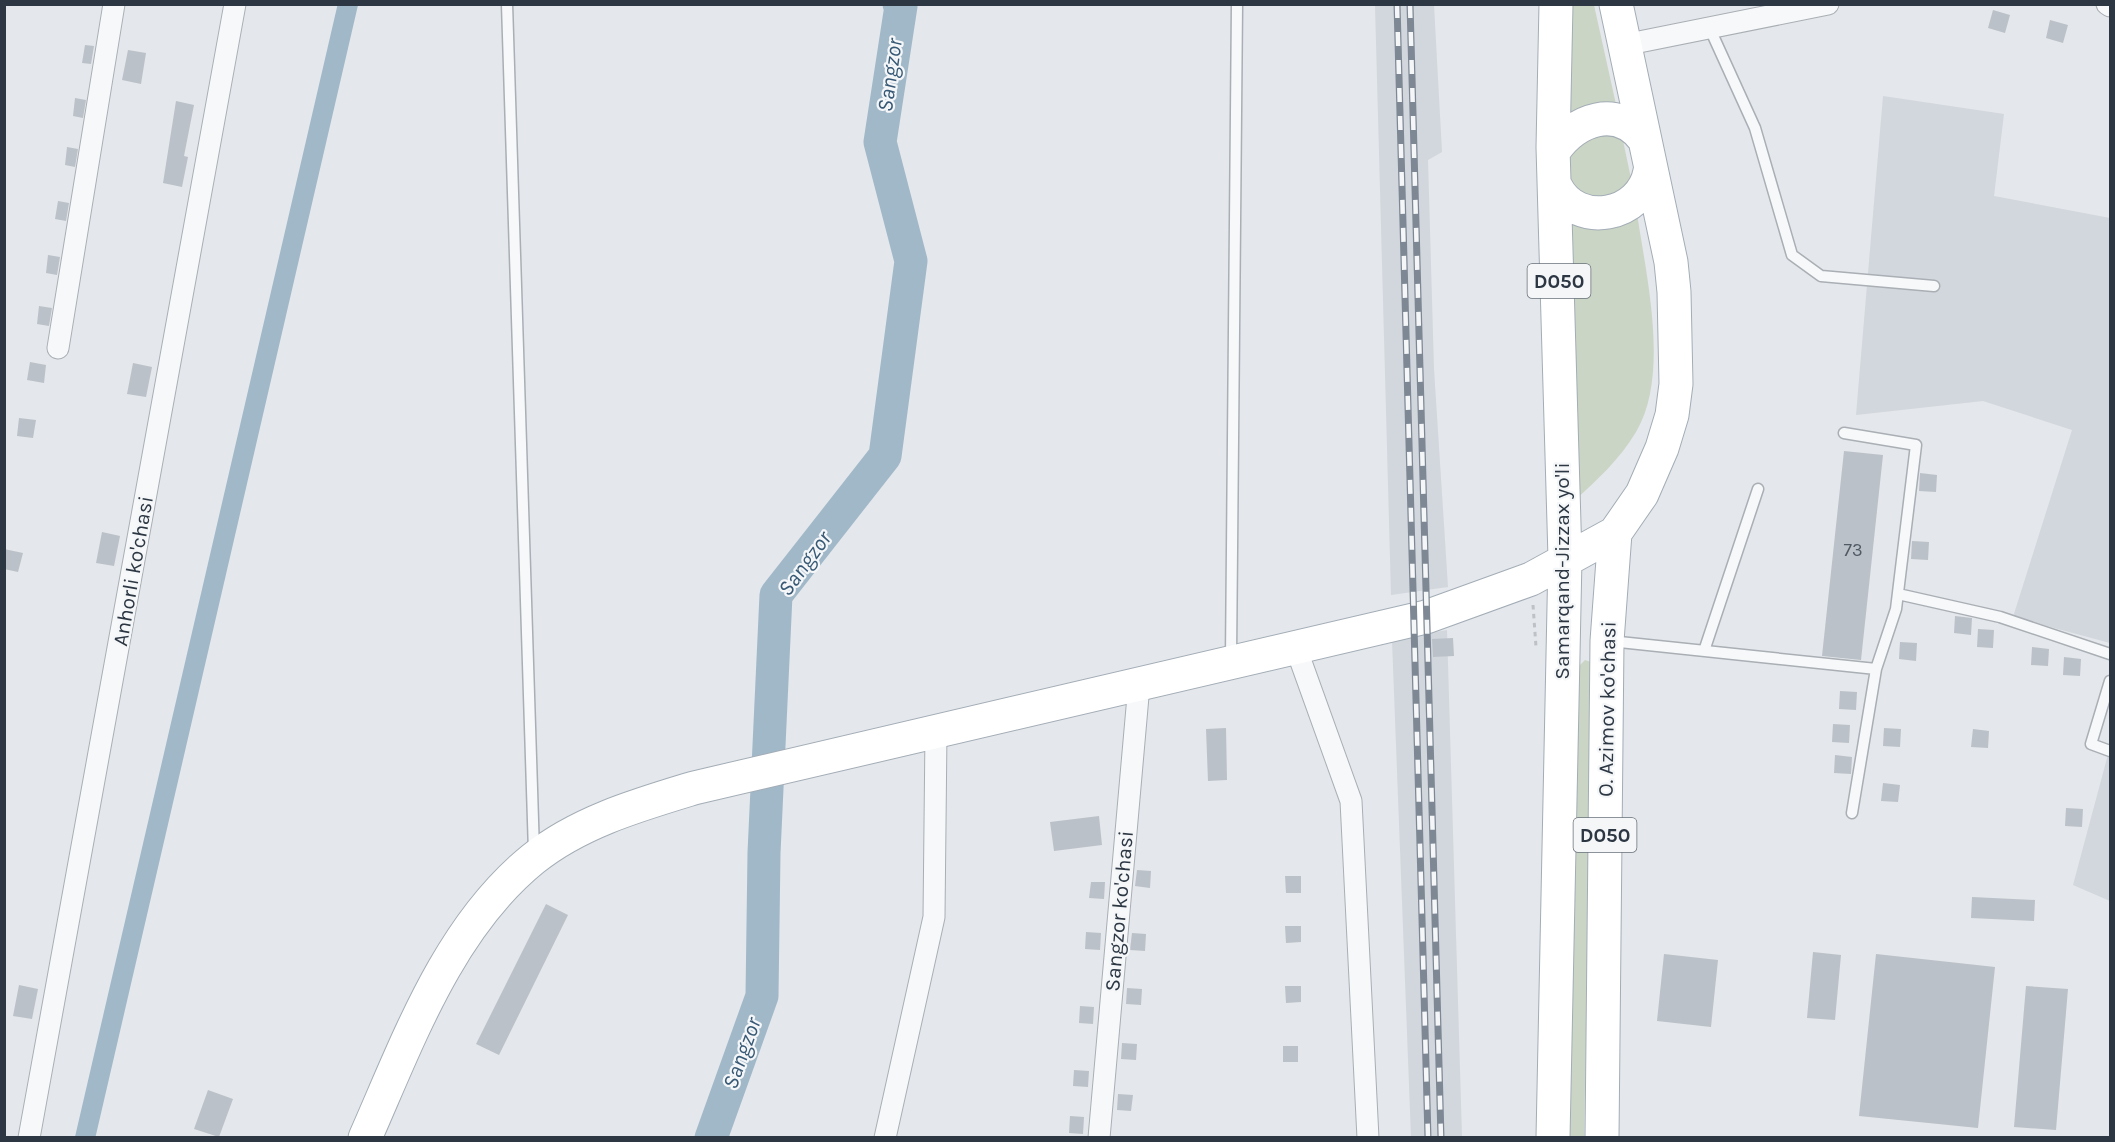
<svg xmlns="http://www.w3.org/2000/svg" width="2115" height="1142" viewBox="0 0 2115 1142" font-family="Karla,sans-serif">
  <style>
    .built { fill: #d2d7dd }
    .green { fill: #cbd5c5 }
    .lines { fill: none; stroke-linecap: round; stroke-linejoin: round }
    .canal { stroke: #a1b8c9; stroke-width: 20 }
    .river { stroke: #a1b8c9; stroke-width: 33 }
    .building { fill: #bbc1c8 }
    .service-casing { stroke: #a9afb5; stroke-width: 13 }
    .minor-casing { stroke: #a9afb5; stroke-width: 23 }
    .primary-casing { stroke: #a3adb6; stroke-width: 35 }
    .path { stroke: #bec2c6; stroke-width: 3; stroke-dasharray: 4.5 4.5; stroke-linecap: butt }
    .service { stroke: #f7f8f9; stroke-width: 10 }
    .minor { stroke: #f7f8f9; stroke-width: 21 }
    .primary { stroke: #fff; stroke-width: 33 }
    .rail-casing { stroke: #7e8894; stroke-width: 7 }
    .rail { stroke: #f4f6f8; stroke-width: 4.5; stroke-dasharray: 14; stroke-linecap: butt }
    .labels { text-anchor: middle; stroke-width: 4.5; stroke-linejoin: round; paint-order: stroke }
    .number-label { font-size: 18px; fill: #505a64 }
    .shield { fill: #f4f6f8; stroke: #687079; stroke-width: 1.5 }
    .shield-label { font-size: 20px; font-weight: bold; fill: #2c3743 }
    .street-label { font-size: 21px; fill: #2c3743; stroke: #f4f6f8 }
    .water-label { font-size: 22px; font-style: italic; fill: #375976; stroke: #f4f6f8 }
  </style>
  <rect width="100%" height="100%" fill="#e4e7eb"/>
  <!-- built -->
  <path class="built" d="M1375 5H1434L1442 152 1428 160 1434 369 1448 587 1391 595Z
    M1883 96 2004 114 1994 196 2110 218V643L2013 617 2072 430 1983 401 1856 415Z
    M1447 630 1462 1137H1411L1392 640Z
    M2110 747V901L2073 885Z"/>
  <!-- green -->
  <path class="green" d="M1569 5H1594L1617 109 1569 116Z
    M1621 131 1633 188 1613 198 1571 196 1570 145 1576 137Z
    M1636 207C1645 271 1671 374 1636 432 1620 459 1597 480 1575 500L1569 217Z
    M1585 660 1591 662 1593 668 1584 1137 1569 1138 1578 667Z"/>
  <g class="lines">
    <!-- canal -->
    <path class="canal" d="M85 1138 348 4"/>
    <!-- river -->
    <path class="river" d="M711 1138 762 996 764 853 776 595 885 456 911 261 880 142 901 6 899 4"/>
  </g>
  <!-- building -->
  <path class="building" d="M1993 10 2010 15 2005 33 1988 28Z
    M2050 20 2068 25 2063 43 2046 38Z
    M85 45 94 46 91 64 82 63Z
    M128 50 146 53 141 84 122 80Z
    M75 98 86 100 83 118 73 116Z
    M176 101 194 105 184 156 188 157 182 187 163 183Z
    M67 147 78 149 75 167 65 165Z
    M58 201 69 203 66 221 55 219Z
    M48 255 60 257 57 275 46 273Z
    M39 306 52 308 49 326 37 324Z
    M30 362 46 365 44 383 27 380Z
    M133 363 152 367 146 397 127 394Z
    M19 418 36 420 33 438 17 436Z
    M1844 451 1883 455 1861 660 1822 656Z
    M1920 473 1937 475 1936 492 1919 491Z
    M102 532 120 536 114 566 96 563Z
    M1912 541 1929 542 1928 560 1911 559Z
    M4 549 23 553 18 572 4 569Z
    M1955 616 1972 618 1971 635 1954 633Z
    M1978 629 1994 630 1993 648 1977 647Z
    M1453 638 1454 656 1433 657 1432 639Z
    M1900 642 1917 643 1916 661 1899 659Z
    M2032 647 2049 649 2048 666 2031 665Z
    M2064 657 2081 659 2080 676 2063 675Z
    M1840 691 1857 692 1856 710 1839 709Z
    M1833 724 1850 725 1849 743 1832 742Z
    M1226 728 1227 780 1208 781 1206 729Z
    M1884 728 1901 729 1900 747 1883 746Z
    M1973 729 1989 731 1988 748 1971 747Z
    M1835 755 1852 757 1851 774 1834 773Z
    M1883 783 1900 785 1898 802 1881 801Z
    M2066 808 2083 809 2082 827 2065 826Z
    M1099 816 1102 845 1054 851 1050 822Z
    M1137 870 1151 871 1150 888 1135 886Z
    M1285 876H1301V893H1286Z
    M1091 882H1105L1104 899 1089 898Z
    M1972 897 2035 900 2034 921 1971 918Z
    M546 904 568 915 499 1055 476 1044Z
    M1285 926H1301V942L1286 943Z
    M1086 932 1101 933 1100 950 1085 949Z
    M1132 933 1146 934 1145 951 1130 950Z
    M1813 952 1841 955 1835 1020 1807 1018Z
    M1664 954 1718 960 1711 1027 1657 1021Z
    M1876 954 1995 967 1978 1128 1859 1116Z
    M19 985 38 989 32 1019 13 1016Z
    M1285 986H1301V1002L1286 1003Z
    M2026 986 2068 989 2056 1130 2014 1127Z
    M1127 988 1142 989 1141 1005 1126 1004Z
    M1080 1006 1094 1007 1093 1024 1079 1023Z
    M1122 1043 1137 1044 1136 1060 1121 1059Z
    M1283 1046H1298V1062H1283Z
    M1074 1070 1089 1071 1088 1087 1073 1086Z
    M208 1090 233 1099 219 1137 194 1129Z
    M1118 1094 1133 1095 1131 1111 1117 1110Z
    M1070 1116 1084 1117 1083 1134 1069 1133Z"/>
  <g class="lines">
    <defs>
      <path id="service" d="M507 4 534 852
        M1710 29 1755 128 1792 255 1821 276 1934 286
        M1844 433 1916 445 1896 609 1876 669
        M1898 594 2000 617 2110 654
        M1610 641 1876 669 1852 813
        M1704 651 1758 489
        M1231 658 1237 4
        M2110 681 2091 744 2110 751"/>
      <path id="minor" d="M2107 4 2110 6
        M1624 45 1828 4
        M58 348 114 4
        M1296 648 1351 801 1368 1138
        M29 1138 235 4
        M885 1138 934 917 936 732
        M1099 1138 1139 685"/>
      <path id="primary" d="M1554 151C1575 119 1618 104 1644 139
        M1556 187C1577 229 1642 217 1650 171
        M365 1138C408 1041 448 928 533 859 579 822 638 805 694 788L1426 617 1531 579 1615 533 1642 494 1662 448 1672 415 1676 384 1674 292 1671 262 1616 4
        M1553 1138 1565 558 1553 147 1556 4
        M1602 1138 1607 641 1615 533"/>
    </defs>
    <!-- service casing -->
    <use href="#service" class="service-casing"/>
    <!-- minor casing -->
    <use href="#minor" class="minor-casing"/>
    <!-- primary casing -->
    <use href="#primary" class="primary-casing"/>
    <!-- path -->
    <path class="path" d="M1533 605 1536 647"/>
    <!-- service -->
    <use href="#service" class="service"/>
    <!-- minor -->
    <use href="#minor" class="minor"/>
    <!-- primary -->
    <use href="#primary" class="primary"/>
    <defs>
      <path id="rail" d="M1397 4 1428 1138
        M1410 4 1441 1138"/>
    </defs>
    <!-- rail casing -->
    <use href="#rail" class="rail-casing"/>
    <!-- rail -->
    <use href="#rail" class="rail"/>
  </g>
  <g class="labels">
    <!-- number labels -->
    <g class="number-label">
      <text x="1853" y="556">73</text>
    </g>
    <!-- shield labels -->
    <g class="shield">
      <rect x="1527.5" y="264" width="63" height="34" rx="4.5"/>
      <rect x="1573.5" y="818" width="63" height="34" rx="4.5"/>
    </g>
    <g class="shield-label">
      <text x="1559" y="288">D050</text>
      <text x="1605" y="842">D050</text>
    </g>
    <!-- street labels -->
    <g class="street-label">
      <text transform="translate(133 571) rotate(-80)" y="7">Anhorli ko'chasi</text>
      <text transform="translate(1562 571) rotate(-90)" y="7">Samarqand-Jizzax yo'li</text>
      <text transform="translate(1607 709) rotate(-89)" y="7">O. Azimov ko'chasi</text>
      <text transform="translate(1119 911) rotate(-85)" y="7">Sangzor ko'chasi</text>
    </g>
    <!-- water labels -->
    <g class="water-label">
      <text transform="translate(889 75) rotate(-82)" y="8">Sangzor</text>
      <text transform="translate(804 563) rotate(-54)" y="8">Sangzor</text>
      <text transform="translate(741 1053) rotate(-70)" y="8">Sangzor</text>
    </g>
  </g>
  <!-- border -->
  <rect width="2115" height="1142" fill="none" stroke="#2c3743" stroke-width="12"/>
</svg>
